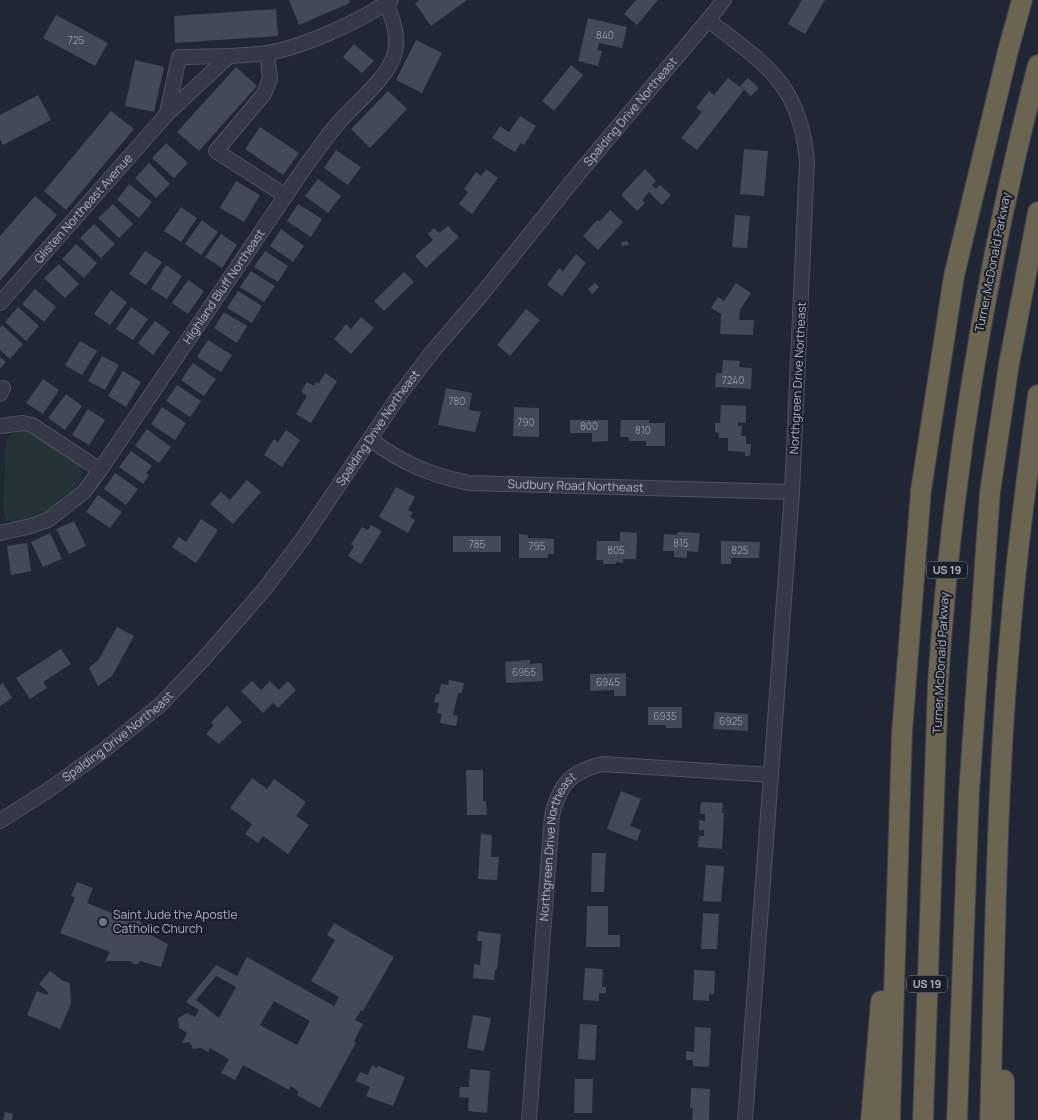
<svg xmlns="http://www.w3.org/2000/svg" width="1038" height="1120" viewBox="0 0 1038 1120" font-family="Manrope,sans-serif">
  <style>
    .green { fill: #233336 }
    .building { fill: #424959; fill-rule: evenodd }
    .lines { fill: none; stroke-linecap: round; stroke-linejoin: round }
    .minor-casing { stroke: #4e5360; stroke-width: 16 }
    .highway-casing { stroke: #3b404c; stroke-width: 22 }
    .minor { stroke: #343945; stroke-width: 14 }
    .highway { stroke: #6b6451; stroke-width: 20 }
    .worship-dot { fill: #6b7280; stroke: #191e29; stroke-width: 2 }
    .labels { text-anchor: middle; stroke-width: 4; stroke-linejoin: round; paint-order: stroke }
    .number-label { font-size: 10px; fill: #9398a8 }
    .shield { fill: #191e29; stroke: #818694; stroke-width: 1 }
    .shield-label { font-size: 11px; font-weight: bold; fill: #aeb3c2 }
    .street-label { font-size: 12px; fill: #aeb3c2; stroke: #191e29 }
    .poi-label { font-size: 12px; fill: #aeb3c2; stroke: #191e29; text-anchor: start }
  </style>
  <rect width="100%" height="100%" fill="#202634"/>
  <!-- green -->
  <path class="green" d="M23 430 33 432 78 463C98 483 43 516 27 522 23 523 19 523 15 524L6 519 3 510 6 440 15 431Z"/>
  <!-- building -->
  <path class="building" d="M289 0H349L350 3 299 25Z
    M420 0H467L431 26 415 3Z
    M636 0H658L637 25 624 14Z
    M802 0H825L805 34 788 24Z
    M276 9 278 36 175 43 174 16Z
    M56 15 108 43 95 66 43 38Z
    M588 18 627 27 622 48 599 43 597 50 602 51 598 66 578 61Z
    M416 40 442 53 422 93 396 80Z
    M354 44 374 61 362 73 343 57Z
    M135 60 164 67 154 112 125 106Z
    M571 65 583 75 554 111 542 101Z
    M236 67 257 86 199 151 177 132Z
    M728 78 744 90 697 150 681 138 702 112 696 108 709 91 714 95Z
    M748 78 759 88 751 96 740 86Z
    M388 91 407 109 370 148 351 129Z
    M38 95 51 120 3 145 0 139V115Z
    M111 111 134 129 66 210 44 191Z
    M520 116 536 126 524 145 521 143 515 152 492 138 500 126 509 132Z
    M260 127 299 153 283 175 245 149Z
    M166 143 188 163 174 178 152 158Z
    M744 149 768 151 764 196 740 194Z
    M336 150 361 167 348 185 324 168Z
    M149 163 170 184 156 198 135 178Z
    M486 169 498 178 472 214 459 204 468 192 464 189 476 172 481 176Z
    M645 169 656 181 652 185 656 189 660 185 671 195 662 205 649 192 642 200 645 203 637 211 621 195Z
    M318 179 341 196 328 213 305 196Z
    M236 181 260 195 244 222 220 208Z
    M129 184 152 202 139 218 117 200Z
    M35 196 57 215 0 281V236Z
    M113 204 133 224 119 238 98 218Z
    M298 204 322 219 311 237 287 221Z
    M181 207 197 218 181 242 164 231Z
    M610 210 623 222 598 250 583 236 597 220 600 221Z
    M735 215 750 216 747 248 732 247Z
    M202 220 218 232 201 255 185 244Z
    M94 224 115 244 101 258 80 238Z
    M448 226 459 237 426 268 415 256 433 240 428 234 434 228 439 233Z
    M281 229 304 246 293 262 270 246Z
    M221 234 237 245 222 268 205 257Z
    M627 241 629 245 622 246 621 242Z
    M76 244 97 263 84 278 62 259Z
    M145 251 162 262 146 285 129 274Z
    M265 251 288 266 278 282 254 267Z
    M576 254 586 263 562 296 547 285 559 268 563 271Z
    M59 264 79 284 65 298 44 278Z
    M166 265 182 276 167 299 151 289Z
    M251 271 275 286 264 302 240 287Z
    M404 272 414 282 384 311 374 301Z
    M188 280 204 291 188 314 172 303Z
    M595 283 599 287 592 294 588 289Z
    M736 283 751 293 740 310 739 320H754L753 335 720 334 721 314 711 308 718 297 724 301Z
    M35 289 56 307 44 322 22 304Z
    M111 290 127 302 110 325 94 314Z
    M238 291 262 306 252 323 227 308Z
    M18 307 39 326 26 341 5 322Z
    M131 307 148 319 133 340 116 329Z
    M526 309 540 320 510 356 497 345Z
    M224 312 247 326 237 343 214 328Z
    M361 317 374 328 351 354 334 339 346 324 351 329Z
    M155 321 170 332 153 355 138 343Z
    M2 325 23 344 10 359 0 350V328Z
    M208 340 232 355 221 372 197 357Z
    M80 341 97 351 82 375 65 365Z
    M102 356 119 365 105 390 88 381Z
    M0 357 6 362 0 369Z
    M723 360 740 361 739 367 752 368 751 389 715 387 716 373H722Z
    M193 363 216 379 204 396 181 380Z
    M123 371 141 382 126 407 108 396Z
    M325 373 337 381 311 423 296 414 307 396 301 392 307 382 314 386 316 382 319 383Z
    M43 379 59 390 43 414 26 403Z
    M177 385 201 401 190 417 166 401Z
    M446 388 472 393 469 410 481 412 475 432 438 425Z
    M66 394 82 406 65 430 48 418Z
    M721 405 746 406V423L738 422V426H742L741 436H746V444H751L750 456H745V452L728 451V438H719V433L715 432V423H720Z
    M162 407 186 423 175 440 151 424Z
    M514 407 539 408V437L513 436Z
    M88 409 105 420 89 445 72 435Z
    M570 420H608V441L592 442V433H570Z
    M621 420H649V423H665V446H646V441H629V437H620Z
    M147 429 171 447 159 463 135 446Z
    M286 430 300 440 282 467 264 455 274 439 278 442Z
    M131 451 152 466 146 473 149 475 143 484 119 467Z
    M115 473 138 489 126 505 104 489Z
    M247 480 261 492 233 524 210 504 221 492 230 500Z
    M396 487 415 497 408 510 413 512 410 517 415 520 408 533 379 517Z
    M98 495 122 512 110 528 86 512Z
    M201 519 218 530 196 563 172 547 179 537 186 542Z
    M74 521 86 546 69 554 56 529Z
    M371 525 382 531 361 564 348 556 354 546 351 544 362 527 368 530Z
    M620 532 637 533 636 559H623V563L616 562V564H603V560H596L597 541H620Z
    M678 532 700 533 698 552 687 551V558L674 557V551H663L664 534 677 535Z
    M50 533 62 559 43 567 31 542Z
    M519 534 528 535V538L554 539V554H548V558H519Z
    M453 536H501V552H453Z
    M721 541 760 542 759 558H731V564H721Z
    M27 543 31 571 11 575 7 546Z
    M117 627 134 636 112 676 98 686 89 668 99 659Z
    M61 649 71 664 43 682 47 688 30 699 16 678Z
    M530 660V664L542 663 543 681 506 683 505 662Z
    M626 673V696H614V690L590 691V674Z
    M449 680 464 683 462 693H458L453 715 458 716 456 726 440 723 442 714 437 713 439 703 434 702 436 694H439L441 684 448 685Z
    M252 681 261 690 270 681 279 690 288 681 296 690 278 708 273 703 263 713 241 691Z
    M3 683 12 698 0 706V685Z
    M227 706 242 722 219 744 206 734 214 725 211 722Z
    M648 707H682V728H666V725H648Z
    M715 712 748 714V731L713 729Z
    M466 770H483V801H486L487 815H467Z
    M252 778 267 789 274 779 306 802 296 816 309 825 288 854 263 836 258 843 245 834 252 824 230 808Z
    M621 791 641 799 630 826 641 830 637 841 607 829Z
    M701 802 723 803 722 813H724L722 849 698 847 699 836H704V830H699V820L705 821V814H700Z
    M481 834 492 835 491 857H499L497 880 478 879Z
    M592 853H606L604 892H591Z
    M706 865 724 866 721 902 703 901Z
    M77 882 93 888 87 903 124 918 129 908 144 926H150L147 933 168 944 161 967 140 961 138 964H134L130 961H105L110 952 60 933 75 898 71 896Z
    M587 906H608V935H620V947H586Z
    M703 913 719 914 717 949H701Z
    M334 923 394 957 363 1011 361 1010 355 1020 363 1024 354 1041 356 1043 320 1108 297 1095 299 1092 291 1086 289 1090 243 1065 235 1080 221 1073 229 1059 210 1048 208 1052 201 1048 193 1049 190 1042 182 1043 187 1033 179 1028 178 1018 187 1013 195 1017 199 1010 186 1002 216 965 237 976 247 957 334 1006 339 997 311 981 335 940 327 935ZM216 976 236 987 219 1018 196 1000ZM274 1001 310 1021 297 1045 260 1025Z
    M478 931 501 934 497 969 495 970 494 980 473 978 474 964 480 965 482 941H477Z
    M585 968 603 969 602 987H606V993H599V1001L583 1000Z
    M694 970 715 971 714 994H709V1001L693 1000Z
    M50 971 63 981 70 983 71 1004 60 1029 27 1015 37 991 47 995 48 992 39 984Z
    M473 1015 491 1018 484 1051 467 1048Z
    M580 1024 597 1025 595 1060 578 1059Z
    M695 1027 711 1028 709 1067 693 1066V1060H686V1051L694 1052Z
    M372 1065 377 1068 378 1066 405 1077 393 1106 366 1096 370 1087 356 1081 360 1072 368 1075Z
    M470 1069 490 1071 487 1113 468 1111 469 1098 459 1097 460 1087H469Z
    M575 1079H593L592 1113H574Z
    M691 1088 710 1089 709 1120H692L693 1108H690Z
    M5 1112 13 1114 12 1120H3Z"/>
  <g class="lines">
    <defs>
      <g id="minor">
        <path d="M708 20C765 64 800 83 807 161L792 492 771 775"/>
        <path d="M267 53 270 79 264 94 216 151 286 196"/>
        <path d="M167 113 179 57C208 56 238 57 267 53 304 47 360 21 391 0"/>
        <path id="s1" d="M0 303 167 114 229 56"/>
        <path d="M0 394 3 388"/>
        <path d="M0 426 23 423 32 425 100 470"/>
        <path id="s2" d="M370 439C402 463 430 475 469 483L792 492"/>
        <path id="s3" d="M0 533 31 526 48 520 84 492 100 470 307 164C318 150 328 134 340 121 357 102 389 77 395 52 399 35 392 19 387 3V0"/>
        <path id="s4" d="M0 821 47 791 104 750 160 705 201 662 263 591 304 537 400 394 433 351 482 294 579 173 708 20 724 0"/>
        <path id="s5" d="M529 1120 552 815C560 784 570 772 602 764L771 775 745 1120"/>
      </g>
      <path id="highway" d="M1004 1080V1120
        M871 1120 881 1001
        M890 1120 902 732 921 490 954 276 1008 51 1022 0
        M923 1120 938 683C952 472 985 269 1038 65
        M957 1120 969 793 990 492 1009 364 1038 212
        M990 1120C995 951 996 782 1012 613 1018 540 1028 468 1038 395"/>
    </defs>
    <!-- minor casing -->
    <use href="#minor" class="minor-casing"/>
    <!-- highway casing -->
    <use href="#highway" class="highway-casing"/>
    <!-- minor -->
    <use href="#minor" class="minor"/>
    <!-- highway -->
    <use href="#highway" class="highway"/>
  </g>
  <!-- markers -->
  <circle class="worship-dot" cx="103" cy="922" r="5"/>
  <g class="labels">
    <!-- number labels -->
    <g class="number-label">
      <text x="605" y="39">840</text>
      <text x="76" y="44">725</text>
      <text x="733" y="384">7240</text>
      <text x="457" y="405">780</text>
      <text x="526" y="426">790</text>
      <text x="589" y="430">800</text>
      <text x="643" y="434">810</text>
      <text x="681" y="547">815</text>
      <text x="477" y="548">785</text>
      <text x="537" y="550">795</text>
      <text x="616" y="554">805</text>
      <text x="740" y="554">825</text>
      <text x="524" y="676">6955</text>
      <text x="608" y="686">6945</text>
      <text x="665" y="720">6935</text>
      <text x="731" y="725">6925</text>
    </g>
    <!-- shield labels -->
    <g class="shield">
      <rect x="927" y="561.5" width="40" height="17" rx="4"/>
      <rect x="907" y="975.5" width="40" height="17" rx="4"/>
    </g>
    <g class="shield-label">
      <text x="947" y="574">US 19</text>
      <text x="927" y="988">US 19</text>
    </g>
    <!-- street labels -->
    <g class="street-label">
      <text dy="4" stroke="none"><textPath href="#s4" startOffset="956">Spalding Drive Northeast</textPath></text>
      <text dy="4" stroke="none"><textPath href="#s1" startOffset="126">Glisten Northeast Avenue</textPath></text>
      <text transform="translate(993 262) rotate(-79)" y="4">Turner McDonald Parkway</text>
      <text dy="4" stroke="none"><textPath href="#s3" startOffset="344">Highland Bluff Northeast</textPath></text>
      <text transform="translate(798 378) rotate(-87)" y="4">Northgreen Drive Northeast</text>
      <text dy="4" stroke="none"><textPath href="#s4" startOffset="551">Spalding Drive Northeast</textPath></text>
      <text dy="4" stroke="none"><textPath href="#s2" startOffset="216">Sudbury Road Northeast</textPath></text>
      <text transform="translate(941 663) rotate(-87)" y="4">Turner McDonald Parkway</text>
      <text dy="4" stroke="none"><textPath href="#s4" startOffset="145">Spalding Drive Northeast</textPath></text>
      <text dy="4" stroke="none"><textPath href="#s5" startOffset="276">Northgreen Drive Northeast</textPath></text>
    </g>
    <!-- poi labels -->
    <g class="poi-label">
      <text x="113" y="919">Saint Jude the Apostle<tspan x="113" dy="14">Catholic Church</tspan></text>
    </g>
  </g>
</svg>
